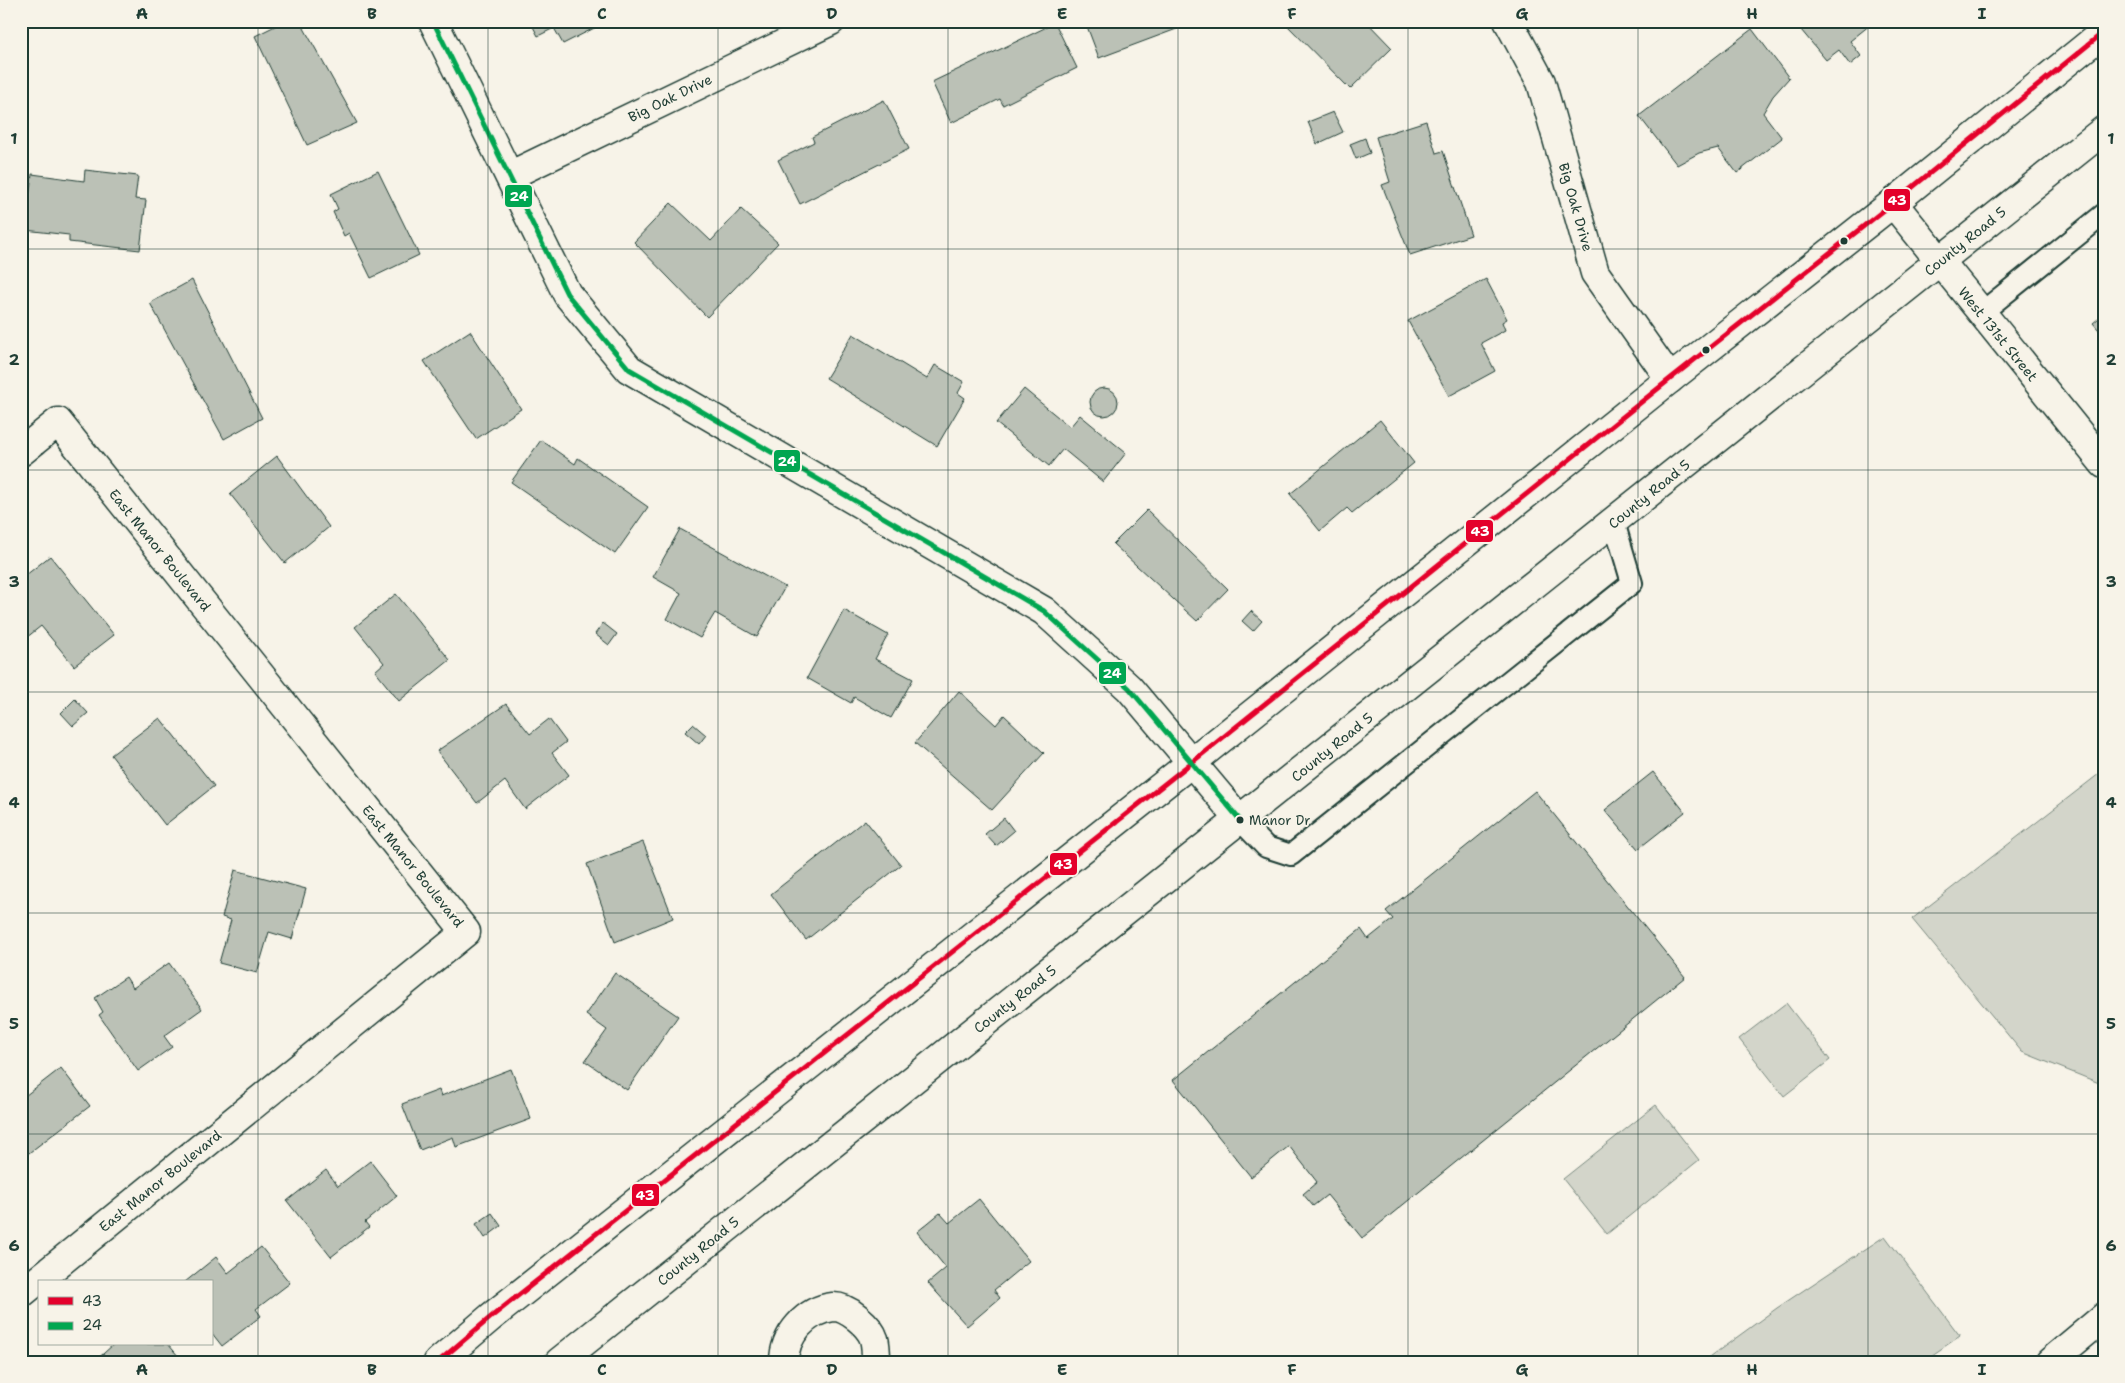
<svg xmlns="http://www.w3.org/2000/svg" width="2125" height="1383" viewBox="0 0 2125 1383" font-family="'Shantell Sans',sans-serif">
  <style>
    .green { fill: #d3d5ca; stroke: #79897f }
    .building { fill: #bbc1b6; stroke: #1f3d34 }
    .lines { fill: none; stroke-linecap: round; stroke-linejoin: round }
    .lane-casing { stroke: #1f3d34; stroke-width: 24 }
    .street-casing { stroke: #1f3d34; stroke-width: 31 }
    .secondary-casing { stroke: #1f3d34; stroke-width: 31 }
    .lane { stroke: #f7f3e8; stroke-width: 20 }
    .street { stroke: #f7f3e8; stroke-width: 28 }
    .secondary { stroke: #f7f3e8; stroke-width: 28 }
    .bus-1-casing { stroke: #f7f3e8; stroke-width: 9 }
    .bus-2-casing { stroke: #f7f3e8; stroke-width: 9 }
    .bus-1 { stroke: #e4002b; stroke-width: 5 }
    .bus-2 { stroke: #00a651; stroke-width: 5 }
    .grid { fill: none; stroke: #1f3d34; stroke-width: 1; stroke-opacity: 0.55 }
    .bus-dot { fill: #1f3d34; stroke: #f7f3e8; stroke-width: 2 }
    .labels { text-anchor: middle; stroke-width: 4; stroke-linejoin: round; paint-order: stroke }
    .bus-label { font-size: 13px; fill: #1f3d34; stroke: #f7f3e8; text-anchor: start }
    .street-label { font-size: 14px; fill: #1f3d34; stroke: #f7f3e8 }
    .line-badge { stroke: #f7f3e8; stroke-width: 2 }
    .badge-label { font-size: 14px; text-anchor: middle; font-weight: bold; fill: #fff }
    .neatline { fill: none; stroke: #1f3d34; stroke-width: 2 }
    .grid-label { font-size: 16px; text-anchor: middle; font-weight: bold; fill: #1f3d34 }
  </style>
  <rect width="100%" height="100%" fill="#f7f3e8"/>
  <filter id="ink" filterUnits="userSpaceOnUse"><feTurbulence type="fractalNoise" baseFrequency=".02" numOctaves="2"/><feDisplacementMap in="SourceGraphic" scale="10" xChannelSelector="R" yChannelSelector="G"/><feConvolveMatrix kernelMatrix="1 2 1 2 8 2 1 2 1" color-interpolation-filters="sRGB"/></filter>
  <g filter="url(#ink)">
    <!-- green -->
    <path class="green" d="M2104 770V1085L2022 1052 1912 919Z
      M1786 1003 1830 1060 1784 1096 1739 1039Z
      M1656 1105 1699 1160 1607 1234 1563 1179Z
      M1885 1236 1960 1336 1922 1362H1703L1777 1308Z"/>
    <!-- building -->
    <path class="building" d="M285 21H300L357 123 307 145 255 36Z
      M530 21H608L563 44 554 28 538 36Z
      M1085 21H1198L1099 58Z
      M1283 21H1366L1392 48 1350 89Z
      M1808 21H1875L1850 41 1861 56 1850 65 1839 50 1826 60 1801 30 1809 23Z
      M1055 23 1077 68 1003 105 1000 99 951 123 932 82Z
      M1752 29 1789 78 1773 96 1763 113 1782 138 1737 173 1718 148 1699 153 1677 165 1639 116Z
      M884 100 909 149 800 204 778 160 814 142 812 137Z
      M1333 112 1343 132 1317 144 1308 122Z
      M1426 121 1436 153 1443 151 1471 235 1410 255 1382 185 1390 182 1376 137Z
      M1365 138 1370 153 1356 159 1350 144Z
      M85 170 138 176 135 199 146 200 140 250 69 242V235L25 230 32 174 84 181Z
      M378 171 419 255 371 278 349 233 344 236 333 212 338 209 331 194Z
      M671 203 711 241 741 209 778 243 707 317 634 242Z
      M1486 279 1507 319 1502 322 1505 330 1481 343 1495 371 1449 396 1408 321Z
      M192 280 262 418 224 439 150 303Z
      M2104 314V336L2093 323Z
      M470 331 521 409 476 439 424 361Z
      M853 334 927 379 935 365 964 382 958 393 965 398 937 446 826 378Z
      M1090 402a14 14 0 1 1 28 0a14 14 0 1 1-28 0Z
      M1024 389 1070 427 1080 415 1126 453 1103 482 1063 449 1049 466 996 423Z
      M1380 420 1414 463 1352 513 1347 508 1320 531 1290 494Z
      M541 440 575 464 578 458 648 507 615 554 511 482Z
      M277 456 329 527 285 563 230 494Z
      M1147 510 1228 589 1197 621 1113 544Z
      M680 529 785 587 757 637 715 613 700 638 667 619 681 593 653 577Z
      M50 556 114 635 74 666 41 626 21 642V579Z
      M396 594 450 660 399 701 375 671 384 663 355 627Z
      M844 610 888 635 875 659 913 679 891 718 854 697 851 703 807 678Z
      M1251 611 1262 621 1253 631 1242 621Z
      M603 623 617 634 609 645 595 634Z
      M959 691 996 725 1004 715 1044 753 992 810 915 743Z
      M75 699 88 713 73 726 61 713Z
      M506 704 530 734 549 719 566 742 552 753 569 775 525 809 505 781 477 803 437 751Z
      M160 718 214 786 165 825 111 755Z
      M693 724 706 735 699 744 685 732Z
      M1653 772 1685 812 1638 849 1605 810Z
      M1535 791 1685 977 1362 1238 1327 1195 1313 1206 1303 1194 1317 1182 1289 1146 1251 1177 1173 1080 1361 929 1368 939 1393 919 1386 911Z
      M1004 818 1014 831 996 846 985 834Z
      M865 820 901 865 806 940 771 894Z
      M643 842 673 918 615 942 587 864Z
      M235 870 306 889 292 939 269 932 257 973 219 963 231 920 222 917Z
      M169 963 202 1009 164 1036 172 1047 138 1071 99 1015 103 1012 95 998 126 977 133 988Z
      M615 973 678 1016 627 1090 585 1061 607 1030 586 1015Z
      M61 1068 90 1106 21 1159V1099Z
      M511 1069 531 1119 456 1147 453 1137 420 1150 402 1104 439 1090 441 1096Z
      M370 1161 397 1196 365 1222 369 1227 331 1257 287 1201 326 1170 338 1186Z
      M979 1199 1029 1261 994 1290 1000 1298 967 1326 928 1283 946 1268 917 1232 940 1213 949 1223Z
      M492 1213 501 1226 485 1238 476 1224Z
      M261 1247 290 1283 256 1309 261 1316 222 1346 211 1332V1282H185L216 1257 228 1273Z
      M114 1344H168L179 1357 174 1362H94Z"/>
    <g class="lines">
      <defs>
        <path id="lane" d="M1981 313 2104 214
          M1240 820 1266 847 1291 855 1632 583 1614 522"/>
        <path id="street" d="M433 21 567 294 629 369 1044 611 1129 688 1240 820
          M1508 21 1541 82 1595 273 1670 379
          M509 176 831 21
          M1893 203 2104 464
          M21 452 58 422 466 932 21 1294
          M784 1362C784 1335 806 1310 833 1307 847 1306 870 1326 874 1339 876 1345 876 1355 876 1362
          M2050 1362 2104 1317"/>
        <path id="secondary" d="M438 1362 491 1317 1191 763 1670 379 1893 203 2104 32
          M559 1362 2104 130"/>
      </defs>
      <!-- lane casing -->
      <use href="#lane" class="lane-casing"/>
      <!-- street casing -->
      <use href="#street" class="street-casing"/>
      <!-- secondary casing -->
      <use href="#secondary" class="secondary-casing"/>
      <!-- lane -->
      <use href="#lane" class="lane"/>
      <!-- street -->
      <use href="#street" class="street"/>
      <!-- secondary -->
      <use href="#secondary" class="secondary"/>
      <defs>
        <path id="bus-1" d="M438 1362 491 1317 1191 763 1670 379 1893 203 2104 32"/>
        <path id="bus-2" d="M433 21 567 294 629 369 1044 611 1129 688 1240 820"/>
      </defs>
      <!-- bus-1 casing -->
      <use href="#bus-1" class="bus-1-casing"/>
      <!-- bus-2 casing -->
      <use href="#bus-2" class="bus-2-casing"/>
      <!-- bus-1 -->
      <use href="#bus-1" class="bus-1"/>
      <!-- bus-2 -->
      <use href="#bus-2" class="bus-2"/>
    </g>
  </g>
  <!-- grid -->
  <path class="grid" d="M258 21V1362M488 21V1362M718 21V1362M948 21V1362M1178 21V1362M1408 21V1362M1638 21V1362M1868 21V1362M21 249H2104M21 470H2104M21 692H2104M21 913H2104M21 1134H2104"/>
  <!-- markers -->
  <g class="bus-dot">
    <circle cx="1844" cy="241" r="4.5"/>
    <circle cx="1706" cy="350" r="4.5"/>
    <circle cx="1240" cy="820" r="4.5"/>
  </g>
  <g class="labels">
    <!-- bus labels -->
    <g class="bus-label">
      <text x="1249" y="825">Manor Dr</text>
    </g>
    <!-- street labels -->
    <g class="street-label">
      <text transform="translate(670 98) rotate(-26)" y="5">Big Oak Drive</text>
      <text transform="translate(1576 207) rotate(74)" y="5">Big Oak Drive</text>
      <text transform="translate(1965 241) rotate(-39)" y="5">County Road 5</text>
      <text transform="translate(1998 334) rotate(51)" y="5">West 131st Street</text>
      <text transform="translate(1649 494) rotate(-39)" y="5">County Road 5</text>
      <text transform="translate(160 550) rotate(51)" y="5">East Manor Boulevard</text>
      <text transform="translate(1332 747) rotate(-39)" y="5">County Road 5</text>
      <text transform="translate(413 866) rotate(51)" y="5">East Manor Boulevard</text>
      <text transform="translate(1015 999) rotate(-38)" y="5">County Road 5</text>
      <text transform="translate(160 1181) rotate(-39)" y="5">East Manor Boulevard</text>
      <text transform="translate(698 1251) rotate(-39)" y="5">County Road 5</text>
    </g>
  </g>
  <g class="line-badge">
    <rect x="504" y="184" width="29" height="24" rx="5" fill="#00a651"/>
    <rect x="1883" y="188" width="28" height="24" rx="5" fill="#e4002b"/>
    <rect x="773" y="449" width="28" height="24" rx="5" fill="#00a651"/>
    <rect x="1465" y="519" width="29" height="24" rx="5" fill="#e4002b"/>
    <rect x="1098" y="661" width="29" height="24" rx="5" fill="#00a651"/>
    <rect x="1049" y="852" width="29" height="24" rx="5" fill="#e4002b"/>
    <rect x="631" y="1183" width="29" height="24" rx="5" fill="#e4002b"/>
  </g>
  <g class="badge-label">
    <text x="519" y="201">24</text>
    <text x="1897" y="205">43</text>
    <text x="787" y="466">24</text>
    <text x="1480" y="536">43</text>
    <text x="1112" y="678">24</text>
    <text x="1063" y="869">43</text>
    <text x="645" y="1200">43</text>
  </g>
  <!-- margin -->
  <rect width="2125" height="1383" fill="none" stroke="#f7f3e8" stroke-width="55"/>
  <!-- legend -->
  <rect x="38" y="1280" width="175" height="65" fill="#f7f3e8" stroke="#a1aaa0"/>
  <rect x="48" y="1297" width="25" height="8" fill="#e4002b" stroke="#a1aaa0"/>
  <text x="82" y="1306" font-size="15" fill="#1f3d34">43</text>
  <rect x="48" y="1322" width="25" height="8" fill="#00a651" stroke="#a1aaa0"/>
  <text x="82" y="1330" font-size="15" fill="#1f3d34">24</text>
  <rect x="28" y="28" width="2070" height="1328" class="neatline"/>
  <g class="grid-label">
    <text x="142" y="19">A</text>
    <text x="372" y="19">B</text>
    <text x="602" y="19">C</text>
    <text x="832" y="19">D</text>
    <text x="1062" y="19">E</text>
    <text x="1292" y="19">F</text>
    <text x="1522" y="19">G</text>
    <text x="1752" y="19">H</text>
    <text x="1982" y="19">I</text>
    <text x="14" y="144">1</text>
    <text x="2111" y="144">1</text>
    <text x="14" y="365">2</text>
    <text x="2111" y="365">2</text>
    <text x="14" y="587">3</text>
    <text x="2111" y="587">3</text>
    <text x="14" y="808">4</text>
    <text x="2111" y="808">4</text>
    <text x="14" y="1029">5</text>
    <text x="2111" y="1029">5</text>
    <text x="14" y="1251">6</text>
    <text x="2111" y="1251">6</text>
    <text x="142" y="1375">A</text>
    <text x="372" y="1375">B</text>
    <text x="602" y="1375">C</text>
    <text x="832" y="1375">D</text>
    <text x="1062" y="1375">E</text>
    <text x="1292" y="1375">F</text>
    <text x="1522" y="1375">G</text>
    <text x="1752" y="1375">H</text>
    <text x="1982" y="1375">I</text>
  </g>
</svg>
